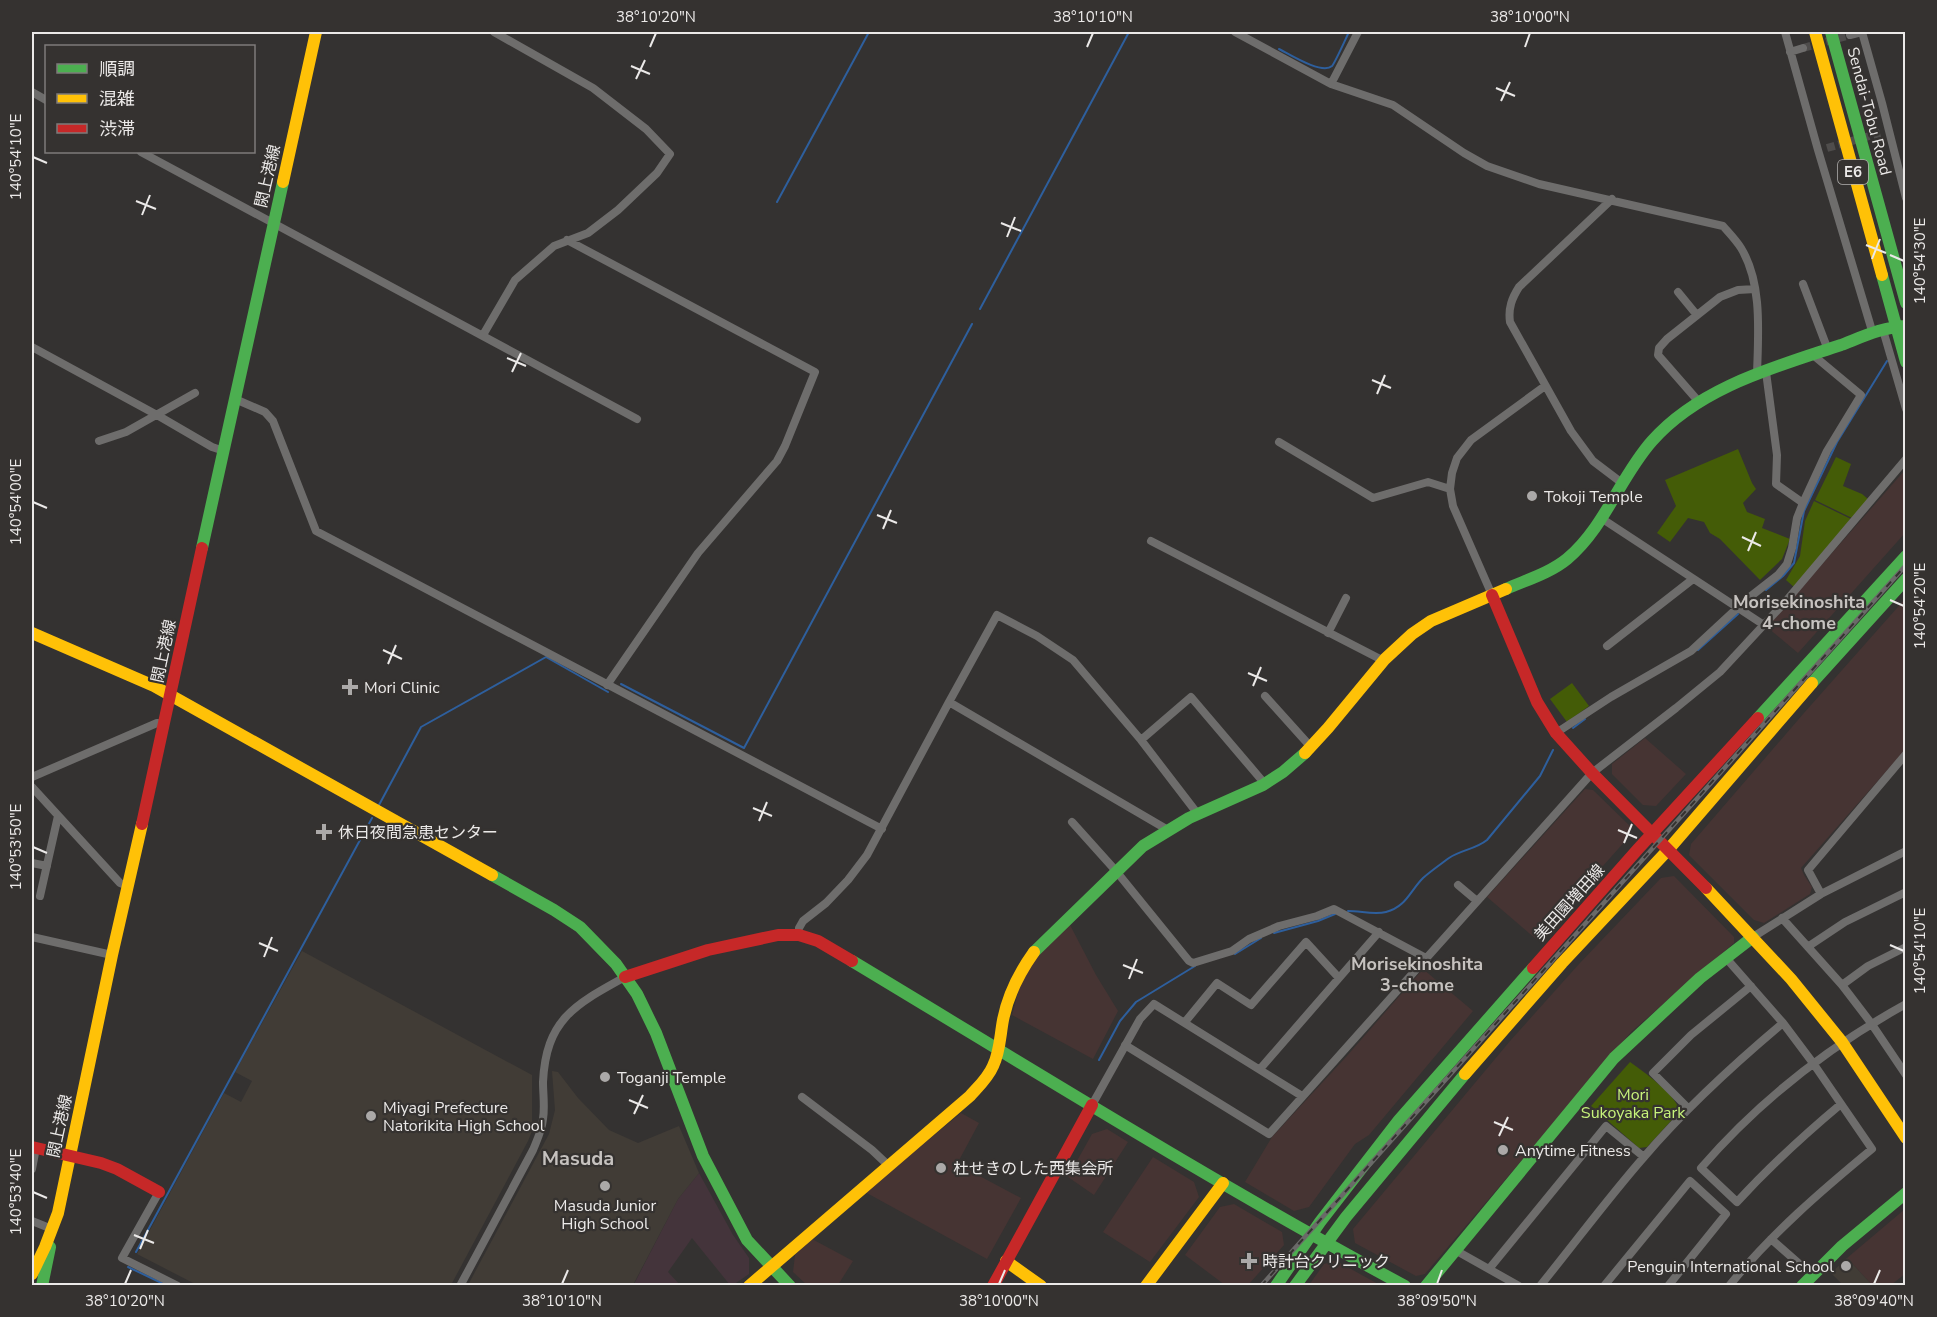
<svg xmlns="http://www.w3.org/2000/svg" width="1937" height="1317" viewBox="0 0 1937 1317" font-family="'Nunito Sans','Noto Sans JP',sans-serif">
  <style>
    .commercial { fill: #463433 }
    .industrial { fill: #44343b }
    .built { fill: #413c36 }
    .green { fill: #445c07 }
    .lines { fill: none; stroke-linecap: round; stroke-linejoin: round }
    .stream { stroke: #2e5f9d; stroke-width: 2 }
    .street-tunnel { stroke: #4f4d4c; stroke-width: 8; stroke-dasharray: 8 4; stroke-linecap: butt }
    .street { stroke: #6e6d6c; stroke-width: 8 }
    .fast { stroke: #4caf50; stroke-width: 12 }
    .slow { stroke: #ffc107; stroke-width: 12 }
    .jam { stroke: #c62828; stroke-width: 12 }
    .rail-casing { stroke: #6a6968; stroke-width: 4.5 }
    .rail { stroke: #353230; stroke-width: 2; stroke-dasharray: 7; stroke-linecap: butt }
    .ticks { fill: none; stroke: #ebe9e8; stroke-width: 2 }
    .poi-dot { fill: #aba9a8; stroke: #353230; stroke-width: 2 }
    .labels { text-anchor: middle; stroke-width: 4.5; stroke-linejoin: round; paint-order: stroke }
    .shield { fill: #353230; stroke: #b4b2b1; stroke-width: 1.5 }
    .shield-label { font-size: 15px; font-weight: bold; fill: #ebe9e8 }
    .street-label { font-size: 16px; fill: #ebe9e8; stroke: #353230 }
    .poi-label { font-size: 16px; fill: #ebe9e8; stroke: #353230; text-anchor: start }
    .park-label { font-size: 16px; fill: #c7f37b; stroke: #353230 }
    .neighbourhood-label { font-size: 18px; font-weight: bold; fill: #c6c2bf; stroke: #353230 }
    .quarter-label { font-size: 20px; font-weight: bold; fill: #c6c2bf; stroke: #353230 }
    .neatline { fill: none; stroke: #ebe9e8; stroke-width: 2 }
    .ticks-label { font-size: 15px; text-anchor: middle; fill: #ebe9e8 }
  </style>
  <rect width="100%" height="100%" fill="#343231"/>
  <!-- commercial -->
  <path class="commercial" d="M1905 470V533L1798 653 1767 627Z
    M1905 599V750L1801 868 1804 875 1812 887 1810 894 1764 923 1754 920 1689 855 1691 844 1804 713Z
    M1645 738 1686 774 1656 806 1643 805 1612 774V764Z
    M1585 789 1593 790 1630 826 1627 839 1537 940 1487 897Z
    M1674 876 1734 937V943L1631 1032 1425 1274 1416 1276 1355 1243 1353 1229 1510 1041 1579 964 1661 878Z
    M1069 923 1096 975 1118 1011 1093 1059 1012 1015 1021 981 1038 954Z
    M1423 969 1473 1011 1369 1135 1355 1144 1309 1207 1294 1211 1245 1182 1272 1137 1346 1057Z
    M961 1113 979 1123 957 1164 1021 1198 987 1259 865 1192Z
    M1107 1129 1128 1142 1094 1195 1068 1177 1092 1134Z
    M1153 1157 1194 1182 1199 1197 1150 1262 1103 1232Z
    M1234 1204 1282 1232 1284 1245 1248 1285H1225L1185 1255 1220 1207Z
    M1905 1209V1274L1891 1285H1872L1847 1258Z
    M812 1239 853 1261 838 1285H807L793 1272 795 1255Z
    M1334 1261 1340 1263 1380 1285H1309L1324 1264Z"/>
  <!-- industrial -->
  <path class="industrial" d="M699 1173 733 1235 749 1258V1274L733 1285H730L692 1238 668 1272 680 1285 633 1286 678 1199Z"/>
  <!-- built -->
  <path class="built" d="M302 951 532 1075V1131L528 1141 451 1285H197L137 1254 224 1093 241 1102 252 1081 235 1072Z
    M552 1071 558 1072 578 1098 609 1130 638 1143 679 1126 699 1173 678 1199 633 1285H468L549 1134 555 1110Z
    M1847 1258 1872 1285H1843L1831 1273Z"/>
  <!-- green -->
  <path class="green" d="M1738 449 1752 483 1756 489 1743 503 1747 512 1765 519 1762 528 1790 539 1782 559 1760 580 1720 539 1710 533 1704 522 1688 518 1670 542 1657 533 1676 506 1665 480Z
    M1836 457 1851 464 1843 486 1862 494 1868 499 1852 518 1815 500Z
    M1814 501 1851 519 1794 587 1786 580 1800 556 1805 521Z
    M1572 683 1589 706 1567 722 1550 699Z
    M1630 1062C1644 1072 1675 1094 1680 1111L1647 1147 1639 1148 1591 1106Z"/>
  <g class="lines">
    <!-- stream -->
    <path class="stream" d="M1279 49C1289 54 1322 75 1332 66 1335 63 1346 38 1349 32
      M777 202 869 32
      M980 309 1129 32
      M1766 590 1783 576 1794 563 1804 511 1837 442 1887 361
      M1698 650 1738 614
      M621 684 744 748 972 324
      M1573 728 1585 719
      M379 805 421 727 546 657 608 692
      M1348 911C1361 911 1374 915 1386 912 1406 907 1410 891 1423 878 1431 871 1441 864 1449 858 1461 850 1476 849 1487 840L1540 776 1553 750
      M1274 933 1318 921 1335 914
      M1235 954 1261 938
      M1099 1060 1120 1021 1136 1002 1195 966
      M136 1252 372 818
      M128 1267 168 1286"/>
    <!-- street-tunnel -->
    <path class="street-tunnel" d="M1803 48 1850 35
      M1827 148 1880 133"/>
    <!-- street -->
    <path class="street" d="M1235 32 1331 84 1393 105 1464 153 1487 166 1539 184 1723 226C1729 233 1736 240 1741 248 1763 284 1758 335 1757 375
      M1785 32 1818 150 1873 334
      M1862 32 1882 103 1906 198
      M1850 35 1862 32
      M1790 52 1803 48
      M1331 84 1358 32
      M32 92 46 100
      M141 152 637 419
      M1612 199 1519 287C1512 298 1508 308 1510 322L1571 431 1593 461 1622 483
      M567 240 815 372 785 446 777 461 698 553 607 685
      M1803 284 1828 350
      M1678 292 1696 314
      M1883 330 1906 409
      M483 335 515 280 554 246 588 233 618 210 657 173 670 154 646 129 593 88 494 32
      M32 347 157 415 212 447 224 451
      M1766 372 1777 455 1776 484 1803 503
      M235 399 265 412 273 421 316 531 882 829
      M1699 402 1658 355 1659 348 1667 339 1720 297 1738 290 1755 289
      M99 441 126 432 195 393
      M1279 442 1373 498 1428 482 1450 489
      M1601 518 1764 625
      M1151 541 1384 661
      M1492 595 1453 506 1450 489 1452 473 1457 458 1471 440 1545 386
      M1328 633 1346 598
      M1607 646 1693 579
      M1265 696 1310 746
      M949 702 997 615 1037 636 1073 660 1141 740 1197 813
      M1556 733 1611 697 1691 651 1746 600 1778 575 1787 564 1792 548 1797 518 1803 503 1827 451 1861 395 1813 355
      M1141 740 1191 697 1265 784
      M32 777 157 723 165 725
      M32 787 120 883 128 886
      M1072 822 1116 871 1189 961 1193 963 1232 951 1249 939 1279 926 1317 916 1334 909 1426 958
      M32 863 47 866
      M1458 885 1477 901
      M1821 894 1906 851
      M40 896 58 816
      M1782 918 1842 985 1871 1023 1906 1075
      M799 935V928L803 921 826 903 848 880 867 855 949 702 1168 830
      M32 937 112 955
      M1753 937 1821 894 1808 870 1906 754
      M1809 946 1845 922 1906 892
      M1726 958 1783 1023 1813 1063 1872 1149C1821 1191 1771 1234 1729 1286
      M1842 985 1868 966 1906 947
      M1185 1022 1217 983 1251 1005 1306 942 1339 978
      M1125 1045 1269 1134 1592 773 1676 708 1720 672 1786 601 1906 459
      M1260 1069 1379 932
      M802 1097 872 1150 889 1166
      M1841 1104C1804 1135 1770 1166 1737 1202L1701 1168C1759 1101 1828 1047 1906 1004
      M1092 1105 1140 1019 1154 1004 1302 1096
      M1688 1108 1653 1073 1691 1035 1751 986
      M32 1169 36 1148
      M159 1192 122 1258 178 1286
      M32 1221 52 1229
      M1771 1239 1812 1275
      M1455 1250 1519 1286
      M1489 1269 1606 1126 1644 1157
      M460 1286 533 1150C537 1140 542 1130 543 1119 545 1107 543 1094 543 1082 546 1020 574 1005 625 977
      M1540 1286C1575 1243 1608 1198 1644 1157 1686 1108 1733 1065 1783 1023
      M1604 1286 1690 1181 1726 1214 1668 1286"/>
    <!-- fast -->
    <path class="fast" d="M1831 32 1906 303
      M1882 275 1906 362
      M202 548 283 182
      M1506 589C1526 580 1550 573 1567 559 1605 527 1620 477 1652 441 1700 387 1775 367 1841 345 1862 337 1883 327 1906 326
      M1812 683 1906 579
      M1758 718 1906 556
      M492 875 554 910 580 927 616 964 637 994 656 1033 703 1156 747 1240 790 1286
      M1034 952 1143 846 1189 818 1263 785 1283 772 1305 753
      M852 961C1035 1071 1217 1185 1405 1286
      M42 1286 50 1247
      M1276 1286 1320 1222 1399 1120 1533 968
      M1295 1286 1346 1217 1465 1074
      M1426 1286 1614 1058 1700 978 1753 937
      M1802 1286 1842 1246 1906 1193"/>
    <!-- slow -->
    <path class="slow" d="M1815 32 1882 275
      M283 182 316 32
      M32 633 154 686 492 875
      M1305 753 1328 728 1385 659 1412 634 1431 621 1506 589
      M1706 888 1791 979 1842 1042 1906 1138
      M1465 1074 1562 963 1668 850 1812 683
      M1006 1261 1041 1286
      M32 1274 45 1247 58 1213 112 955 142 824
      M749 1286 970 1096C978 1087 988 1078 993 1066 1000 1052 1000 1036 1003 1020 1008 995 1019 973 1034 952
      M1146 1286 1223 1183"/>
    <!-- jam -->
    <path class="jam" d="M1492 595 1537 702 1556 733 1592 773 1706 888
      M142 824 202 548
      M1533 968 1638 849 1758 718
      M625 977 708 950 778 935H799L818 941 852 961
      M32 1147 101 1163 117 1169 159 1192
      M993 1286 1092 1105"/>
    <defs>
      <path id="rail" d="M1261 1286 1906 565"/>
    </defs>
    <!-- rail casing -->
    <use href="#rail" class="rail-casing"/>
    <!-- rail -->
    <use href="#rail" class="rail"/>
  </g>
  <!-- ticks -->
  <path class="ticks" d="M650 47 656 33M1087 47 1093 33M1525 47 1530 33M631 66 650 74M636 79 645 60M1496 88 1515 96M1501 101 1510 82M33 157 47 163M136 201 156 209M142 215 150 195M1001 223 1021 231M1007 237 1015 217M1866 245 1886 253M1890 255 1904 261M1872 259 1880 239M507 358 526 366M512 372 521 353M1372 380 1391 388M1377 394 1385 375M33 502 47 508M877 515 897 523M883 529 891 510M1742 537 1761 546M1748 551 1756 532M1890 600 1904 606M383 650 402 659M388 664 396 645M1248 673 1267 681M1253 686 1261 667M753 808 772 816M759 821 767 802M1618 830 1637 838M1624 843 1632 824M33 847 47 853M259 943 278 951M1890 945 1904 951M264 957 272 937M1123 965 1143 973M1129 979 1137 959M629 1100 648 1108M634 1114 643 1095M1494 1122 1513 1130M1499 1136 1508 1117M33 1192 47 1198M134 1235 154 1243M140 1249 148 1230M125 1284 131 1270M562 1284 568 1270M999 1284 1005 1270M1437 1284 1442 1270M1874 1284 1880 1270"/>
  <!-- markers -->
  <g class="poi-dot">
    <circle cx="1532" cy="496" r="6"/>
    <path d="M347 678h6v6h6v6h-6v6h-6v-6h-6v-6h6z"/>
    <path d="M321 823h6v6h6v6h-6v6h-6v-6h-6v-6h6z"/>
    <circle cx="605" cy="1077" r="6"/>
    <circle cx="371" cy="1116" r="6"/>
    <circle cx="1503" cy="1150" r="6"/>
    <circle cx="941" cy="1168" r="6"/>
    <circle cx="605" cy="1186" r="6"/>
    <path d="M1246 1252h6v6h6v6h-6v6h-6v-6h-6v-6h6z"/>
    <circle cx="1846" cy="1266" r="6"/>
  </g>
  <g class="labels">
    <!-- shield labels -->
    <rect class="shield" x="1838" y="160" width="30" height="24" rx="4.5"/>
    <g class="shield-label">
      <text x="1853" y="177">E6</text>
    </g>
    <!-- street labels -->
    <g class="street-label">
      <text transform="translate(1870 111) rotate(75)" y="6">Sendai-Tobu Road</text>
      <text transform="translate(267 176) rotate(-77)" y="6">閖上港線</text>
      <text transform="translate(163 651) rotate(-78)" y="6">閖上港線</text>
      <text transform="translate(1569 902) rotate(-48)" y="6">美田園増田線</text>
      <text transform="translate(59 1126) rotate(-78)" y="6">閖上港線</text>
    </g>
    <!-- poi labels -->
    <g class="poi-label">
      <text x="1544" y="502">Tokoji Temple</text>
      <text x="364" y="693">Mori Clinic</text>
      <text x="338" y="838">休日夜間急患センター</text>
      <text x="617" y="1083">Toganji Temple</text>
      <text x="383" y="1113">Miyagi Prefecture<tspan x="383" dy="18">Natorikita High School</tspan></text>
      <text x="1515" y="1156">Anytime Fitness</text>
      <text x="953" y="1174">杜せきのした西集会所</text>
      <text x="605" y="1211" text-anchor="middle">Masuda Junior<tspan x="605" dy="18">High School</tspan></text>
      <text x="1262" y="1267">時計台クリニック</text>
      <text x="1834" y="1272" text-anchor="end">Penguin International School</text>
    </g>
    <!-- park labels -->
    <g class="park-label">
      <text x="1633" y="1100">Mori<tspan x="1633" dy="18">Sukoyaka Park</tspan></text>
    </g>
    <!-- neighbourhood labels -->
    <g class="neighbourhood-label">
      <text x="1799" y="608">Morisekinoshita<tspan x="1799" dy="21">4-chome</tspan></text>
      <text x="1417" y="970">Morisekinoshita<tspan x="1417" dy="21">3-chome</tspan></text>
    </g>
    <!-- quarter labels -->
    <g class="quarter-label">
      <text x="578" y="1165">Masuda</text>
    </g>
  </g>
  <!-- border -->
  <rect width="1937" height="1317" fill="none" stroke="#353230" stroke-width="66"/>
  <!-- legend -->
  <rect x="45" y="45" width="210" height="108" fill="#353230" stroke="#7e7b7a" stroke-width="1.5"/>
  <rect x="57" y="64" width="30" height="9" fill="#4caf50" stroke="#7e7b7a" stroke-width="1.5"/>
  <text x="99" y="75" font-size="18" fill="#ebe9e8">順調</text>
  <rect x="57" y="94" width="30" height="9" fill="#ffc107" stroke="#7e7b7a" stroke-width="1.5"/>
  <text x="99" y="105" font-size="18" fill="#ebe9e8">混雑</text>
  <rect x="57" y="124" width="30" height="9" fill="#c62828" stroke="#7e7b7a" stroke-width="1.5"/>
  <text x="99" y="135" font-size="18" fill="#ebe9e8">渋滞</text>
  <rect x="33" y="33" width="1871" height="1251" class="neatline"/>
  <g class="ticks-label">
    <text x="656" y="22">38°10'20"N</text>
    <text x="1093" y="22">38°10'10"N</text>
    <text x="1530" y="22">38°10'00"N</text>
    <text transform="translate(16 157) rotate(-90)" y="5">140°54'10"E</text>
    <text transform="translate(1920 261) rotate(-90)" y="5">140°54'30"E</text>
    <text transform="translate(16 502) rotate(-90)" y="5">140°54'00"E</text>
    <text transform="translate(1920 606) rotate(-90)" y="5">140°54'20"E</text>
    <text transform="translate(16 847) rotate(-90)" y="5">140°53'50"E</text>
    <text transform="translate(1920 951) rotate(-90)" y="5">140°54'10"E</text>
    <text transform="translate(16 1192) rotate(-90)" y="5">140°53'40"E</text>
    <text x="125" y="1306">38°10'20"N</text>
    <text x="562" y="1306">38°10'10"N</text>
    <text x="999" y="1306">38°10'00"N</text>
    <text x="1437" y="1306">38°09'50"N</text>
    <text x="1874" y="1306">38°09'40"N</text>
  </g>
</svg>
